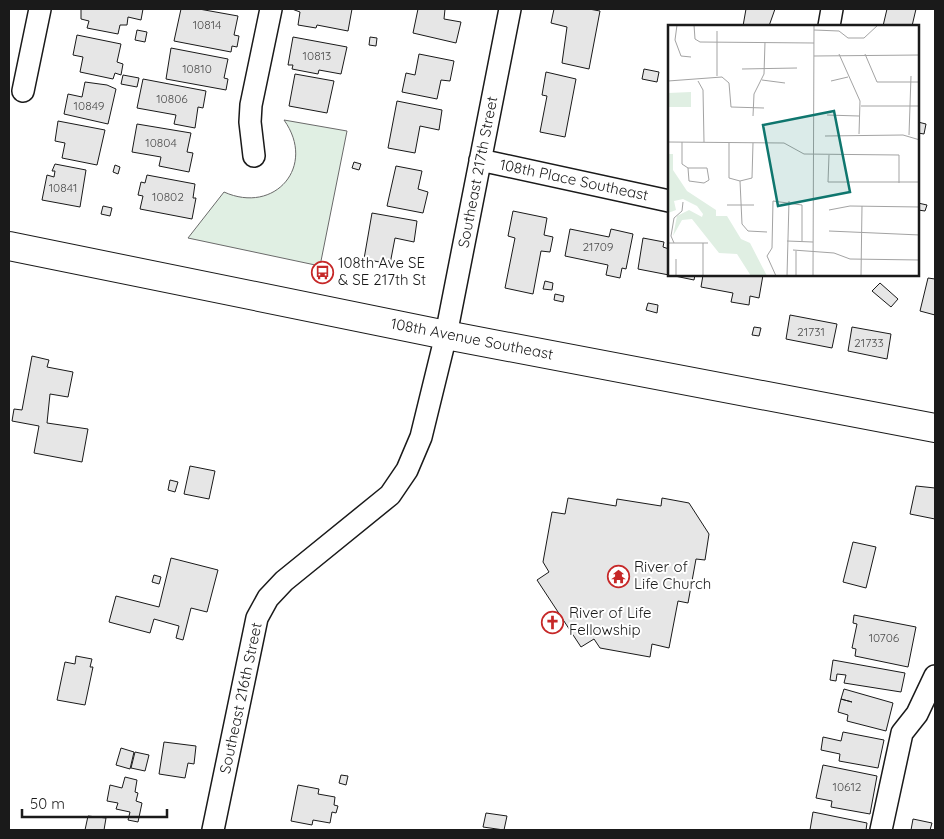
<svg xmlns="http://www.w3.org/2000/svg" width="944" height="839" viewBox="0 0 944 839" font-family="Quicksand,sans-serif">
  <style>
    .green { fill: #e0efe3; stroke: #6a6a6a }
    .building { fill: #e6e6e6; stroke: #1a1a1a }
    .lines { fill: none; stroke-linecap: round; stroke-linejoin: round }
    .minor-casing { stroke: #1a1a1a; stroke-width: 24 }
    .major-casing { stroke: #1a1a1a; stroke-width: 30 }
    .minor { stroke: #fff; stroke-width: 21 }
    .major { stroke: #fff; stroke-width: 28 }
    .labels { text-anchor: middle; stroke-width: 4; stroke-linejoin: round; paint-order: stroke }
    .number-label { font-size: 12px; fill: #4d4d4d }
    .street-label { font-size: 15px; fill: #1a1a1a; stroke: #fff }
    .poi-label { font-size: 15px; fill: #1a1a1a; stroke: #fff; text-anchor: start }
    .inset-road { fill: none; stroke: #a3a3a3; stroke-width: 1 }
    .view { fill: #0f766e; fill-opacity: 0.15; stroke: #0f766e; stroke-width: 2.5 }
    .inset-edge { fill: none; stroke: #1a1a1a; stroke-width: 2.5 }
  </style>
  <rect width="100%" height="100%" fill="#fff"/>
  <!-- green -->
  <path class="green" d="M284 120 347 131 320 266 188 238 224 192C275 215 317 166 284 120Z"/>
  <!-- building -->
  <path class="building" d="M81 9H143L141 20 128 17 127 25H120L118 34 87 28 89 21 81 19Z
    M181 9H199L238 16 234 35 239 36 237 47 232 46 231 52 174 41Z
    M292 9H352L348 31 317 25 316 28 298 25 300 12Z
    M416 9H445L444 19 461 22 456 43 413 33 418 9Z
    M554 9H589L600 11 589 69 562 63 567 27 551 23Z
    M746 9H775L769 26H743Z
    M887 9H916L912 26H883Z
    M137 30 147 32 145 42 135 40Z
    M77 35 121 44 117 62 123 64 121 75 115 73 113 79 80 72 83 57 73 55Z
    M293 37 347 47 341 74 319 70 318 74 292 69 293 65H288Z
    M370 37 377 38 376 46 369 45Z
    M171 48 228 59 224 78 228 79 226 90 166 79Z
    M419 54 454 61 450 81 441 80 437 99 402 92 406 73 415 75Z
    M644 69 659 72 657 82 642 79Z
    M546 72 576 79 565 137 540 132 547 96 542 95Z
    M295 74 334 81 327 113 289 106Z
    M123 75 139 78 137 87 121 84Z
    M143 79 206 91 203 108 198 107 195 128 174 124 176 115 137 108Z
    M85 82 107 85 116 89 108 124 64 114 68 94 82 97Z
    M397 101 442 110 439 130 420 126 415 153 388 148Z
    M58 121 105 130 97 165 62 158 65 143 55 141Z
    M918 122 926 124 924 134 918 133Z
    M137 124 191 133 187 152 193 153 189 172 159 166 161 157 132 152Z
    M354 162 361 164 359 170 352 168Z
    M55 164 86 170 80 207 42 200 47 175 54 177 55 171H52Z
    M115 165 120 167 118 174 113 172Z
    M396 166 422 171 418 189 428 192 423 213 387 206Z
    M147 175 195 184 193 198H196L192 219 140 209 143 196 138 195 141 182 145 183Z
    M918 203 927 205 925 211 918 210Z
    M103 206 112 208 110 216 101 214Z
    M513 211 547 218 544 235 553 237 550 252 541 251 533 294 505 288 515 238 508 236Z
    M372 213 417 221 414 242 395 238 390 264 364 259Z
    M570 229 609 237 611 229 633 234 626 269 622 268 620 278 606 275 608 265 565 256Z
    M643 238 664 242 663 247 669 249V275L638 269Z
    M670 275H695L694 280Z
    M703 275H763L759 298 750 296 749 305 731 302 733 293 701 287Z
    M928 278 935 279V315L920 311Z
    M545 281 553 283 552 290 543 289Z
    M880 283 898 299 891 307 872 291Z
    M555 294 564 296 563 302 554 300Z
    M648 303 658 305 657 313 646 310Z
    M790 315 837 324 832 348 786 339Z
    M754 327 761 328 759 336 752 335Z
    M852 327 891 334 887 359 848 351Z
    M32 356 49 360 47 367 73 372 68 397 50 394 47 423 88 429 82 462 34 453 39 426 12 421 14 409 22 410Z
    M190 466 215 471 209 499 184 494Z
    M170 480 178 482 175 492 168 490Z
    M916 486 935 488V519L910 514Z
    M568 498 616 506 617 499 661 506 662 498 689 503 709 534 705 560 696 559 688 603 678 601 669 648 652 644 650 657 600 648 594 639 581 647 537 580 549 572 543 562 552 512 565 514Z
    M853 542 876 547 866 588 843 582Z
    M171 558 218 570 207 612 191 608 183 640 176 638 179 626 154 619 150 633 109 622 116 596 159 607Z
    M154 575 161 577 159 584 152 582Z
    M854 615 916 627 908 667 855 656 856 649 852 648 857 624 853 623Z
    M76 656 92 659 90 667H93L85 705 57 700 65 662 75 664Z
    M833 660 905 673 901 692 844 683 846 675 837 674 836 681 830 680Z
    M844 689 893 703 886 731 847 721 848 715 838 712 841 699 852 702 841 699Z
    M843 732 884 740 878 768 839 761 840 754 821 750 823 737 841 741Z
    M164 742 196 746 194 764 188 763 185 778 159 774Z
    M121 748 134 752 130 769 116 765Z
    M135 752 149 755 145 771 131 768Z
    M823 765 877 776 870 814 831 807 832 801 816 798Z
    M341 775 348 776 346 785 339 783Z
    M125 777 137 780 135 792 138 793 136 801 142 803 138 822 128 820 130 812 116 809 118 803 107 801 110 785 122 788Z
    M298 785 319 789 318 794 335 797 334 805 338 806 336 813 332 812 330 823 313 820 312 825 291 821Z
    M813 812 867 823 866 830H810Z
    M486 813 507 816 504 830 483 827Z
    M88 816 106 818 104 830H85Z
    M913 819 932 823 930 830H911Z"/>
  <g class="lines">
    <defs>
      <path id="minor" d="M829 26 832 9
        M23 91 40 9
        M254 156 250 122 251 105 271 9
        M480 160 669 201
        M213 830 257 618 268 598 284 581 390 495 407 470 421 437 446 335 510 9
        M881 830 902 733 917 714 935 676"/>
      <path id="major" d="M9 246 446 335 935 428"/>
    </defs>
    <!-- minor casing -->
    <use href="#minor" class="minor-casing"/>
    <!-- major casing -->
    <use href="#major" class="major-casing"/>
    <!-- minor -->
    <use href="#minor" class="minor"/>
    <!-- major -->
    <use href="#major" class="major"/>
  </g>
  <!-- icons -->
  <defs>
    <symbol id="bus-ring" viewBox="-11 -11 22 22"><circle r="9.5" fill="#fff" stroke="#c62828" stroke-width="1.5"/><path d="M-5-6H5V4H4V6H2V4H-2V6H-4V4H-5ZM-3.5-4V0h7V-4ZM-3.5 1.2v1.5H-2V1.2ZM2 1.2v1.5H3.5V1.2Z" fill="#c62828"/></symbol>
    <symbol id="temple-ring" viewBox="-11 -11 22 22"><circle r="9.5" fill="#fff" stroke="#c62828" stroke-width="1.5"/><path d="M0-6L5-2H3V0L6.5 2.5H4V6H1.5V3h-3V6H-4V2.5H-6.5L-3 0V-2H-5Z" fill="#c62828"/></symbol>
    <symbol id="church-ring" viewBox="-11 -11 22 22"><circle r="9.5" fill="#fff" stroke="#c62828" stroke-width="1.5"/><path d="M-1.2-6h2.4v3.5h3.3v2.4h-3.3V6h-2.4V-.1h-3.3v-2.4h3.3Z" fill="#c62828"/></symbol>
  </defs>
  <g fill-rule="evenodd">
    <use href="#bus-ring" x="310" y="260" width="25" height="25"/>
    <use href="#temple-ring" x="606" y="564" width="25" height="25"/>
    <use href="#church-ring" x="540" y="610" width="25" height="25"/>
  </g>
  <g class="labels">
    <!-- number labels -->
    <g class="number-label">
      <text x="207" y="29">10814</text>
      <text x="317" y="60">10813</text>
      <text x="197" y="73">10810</text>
      <text x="172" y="103">10806</text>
      <text x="89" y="110">10849</text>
      <text x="161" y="147">10804</text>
      <text x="63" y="192">10841</text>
      <text x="168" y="201">10802</text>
      <text x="598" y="251">21709</text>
      <text x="811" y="336">21731</text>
      <text x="869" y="347">21733</text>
      <text x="884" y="642">10706</text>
      <text x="847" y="791">10612</text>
    </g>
    <!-- street labels -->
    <g class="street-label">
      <text transform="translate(478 172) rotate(-79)" y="5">Southeast 217th Street</text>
      <text transform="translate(574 180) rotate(12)" y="5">108th Place Southeast</text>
      <text transform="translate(472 339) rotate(11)" y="5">108th Avenue Southeast</text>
      <text transform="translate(241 698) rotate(-78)" y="5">Southeast 216th Street</text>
    </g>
    <!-- poi labels -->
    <g class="poi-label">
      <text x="338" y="268">108th Ave SE<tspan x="338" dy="17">&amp; SE 217th St</tspan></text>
      <text x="634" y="572">River of<tspan x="634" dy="17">Life Church</tspan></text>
      <text x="569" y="618">River of Life<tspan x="569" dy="17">Fellowship</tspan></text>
    </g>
  </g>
  <!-- overview -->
  <g transform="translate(668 25)">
    <rect width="251" height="251" fill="#fff"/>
    <path d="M23 67V82H0V68ZM0 129H5V145L19 166 48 185V191H59L73 214 82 218 99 251H83L69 229 51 228 24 194 14 195 5 211 9 191 21 185 34 192 35 189 29 181 15 174 6 176 8 185 0 188Z" fill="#e0efe3"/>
    <path class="inset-road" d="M26 0 27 14 32 17 146 18M146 5 171 6 180 13H196M49 6V51M196 13 210 0M7 15 13 31 23 32M7 15 9 0M171 29 192 76 191 109M197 29 209 57H252M146 31 252 30M74 44 129 43M94 55 117 58M0 56 54 52 61 58 63 82 96 83M30 56 35 65 36 117M163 56 180 52M193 81H252M159 90 191 91M85 91 86 69 96 49 97 17M241 110 243 51M157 111 235 110 252 115M0 117 116 118 136 129 231 130V158M14 117V139L20 143 21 156 36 158 41 155 39 143H20M61 118V153L72 156 84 153 85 118M161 130 160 157H252M72 156 74 199 80 206 99 207M59 180H86M161 185 182 181 252 182M161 206 252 210M119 216 145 217M0 218H40M6 218 3 211 6 193 14 186 15 177M35 218V251M125 225 166 228 182 234 252 235M8 251V234M108 251 99 231 104 223 105 176 134 180V216M119 251 121 176M128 251V226M145 251 146 0M193 251 194 181"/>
    <path class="view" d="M166 86 182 167 110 181 95 100Z"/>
    <rect width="251" height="251" class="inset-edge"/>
  </g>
  <!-- border -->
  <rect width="944" height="839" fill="none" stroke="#1a1a1a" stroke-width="20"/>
  <!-- scale -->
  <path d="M22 809v8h145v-8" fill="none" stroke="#1a1a1a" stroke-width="2.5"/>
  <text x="30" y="809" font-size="15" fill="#1a1a1a" stroke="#ffffff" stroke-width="4" paint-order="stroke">50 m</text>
</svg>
